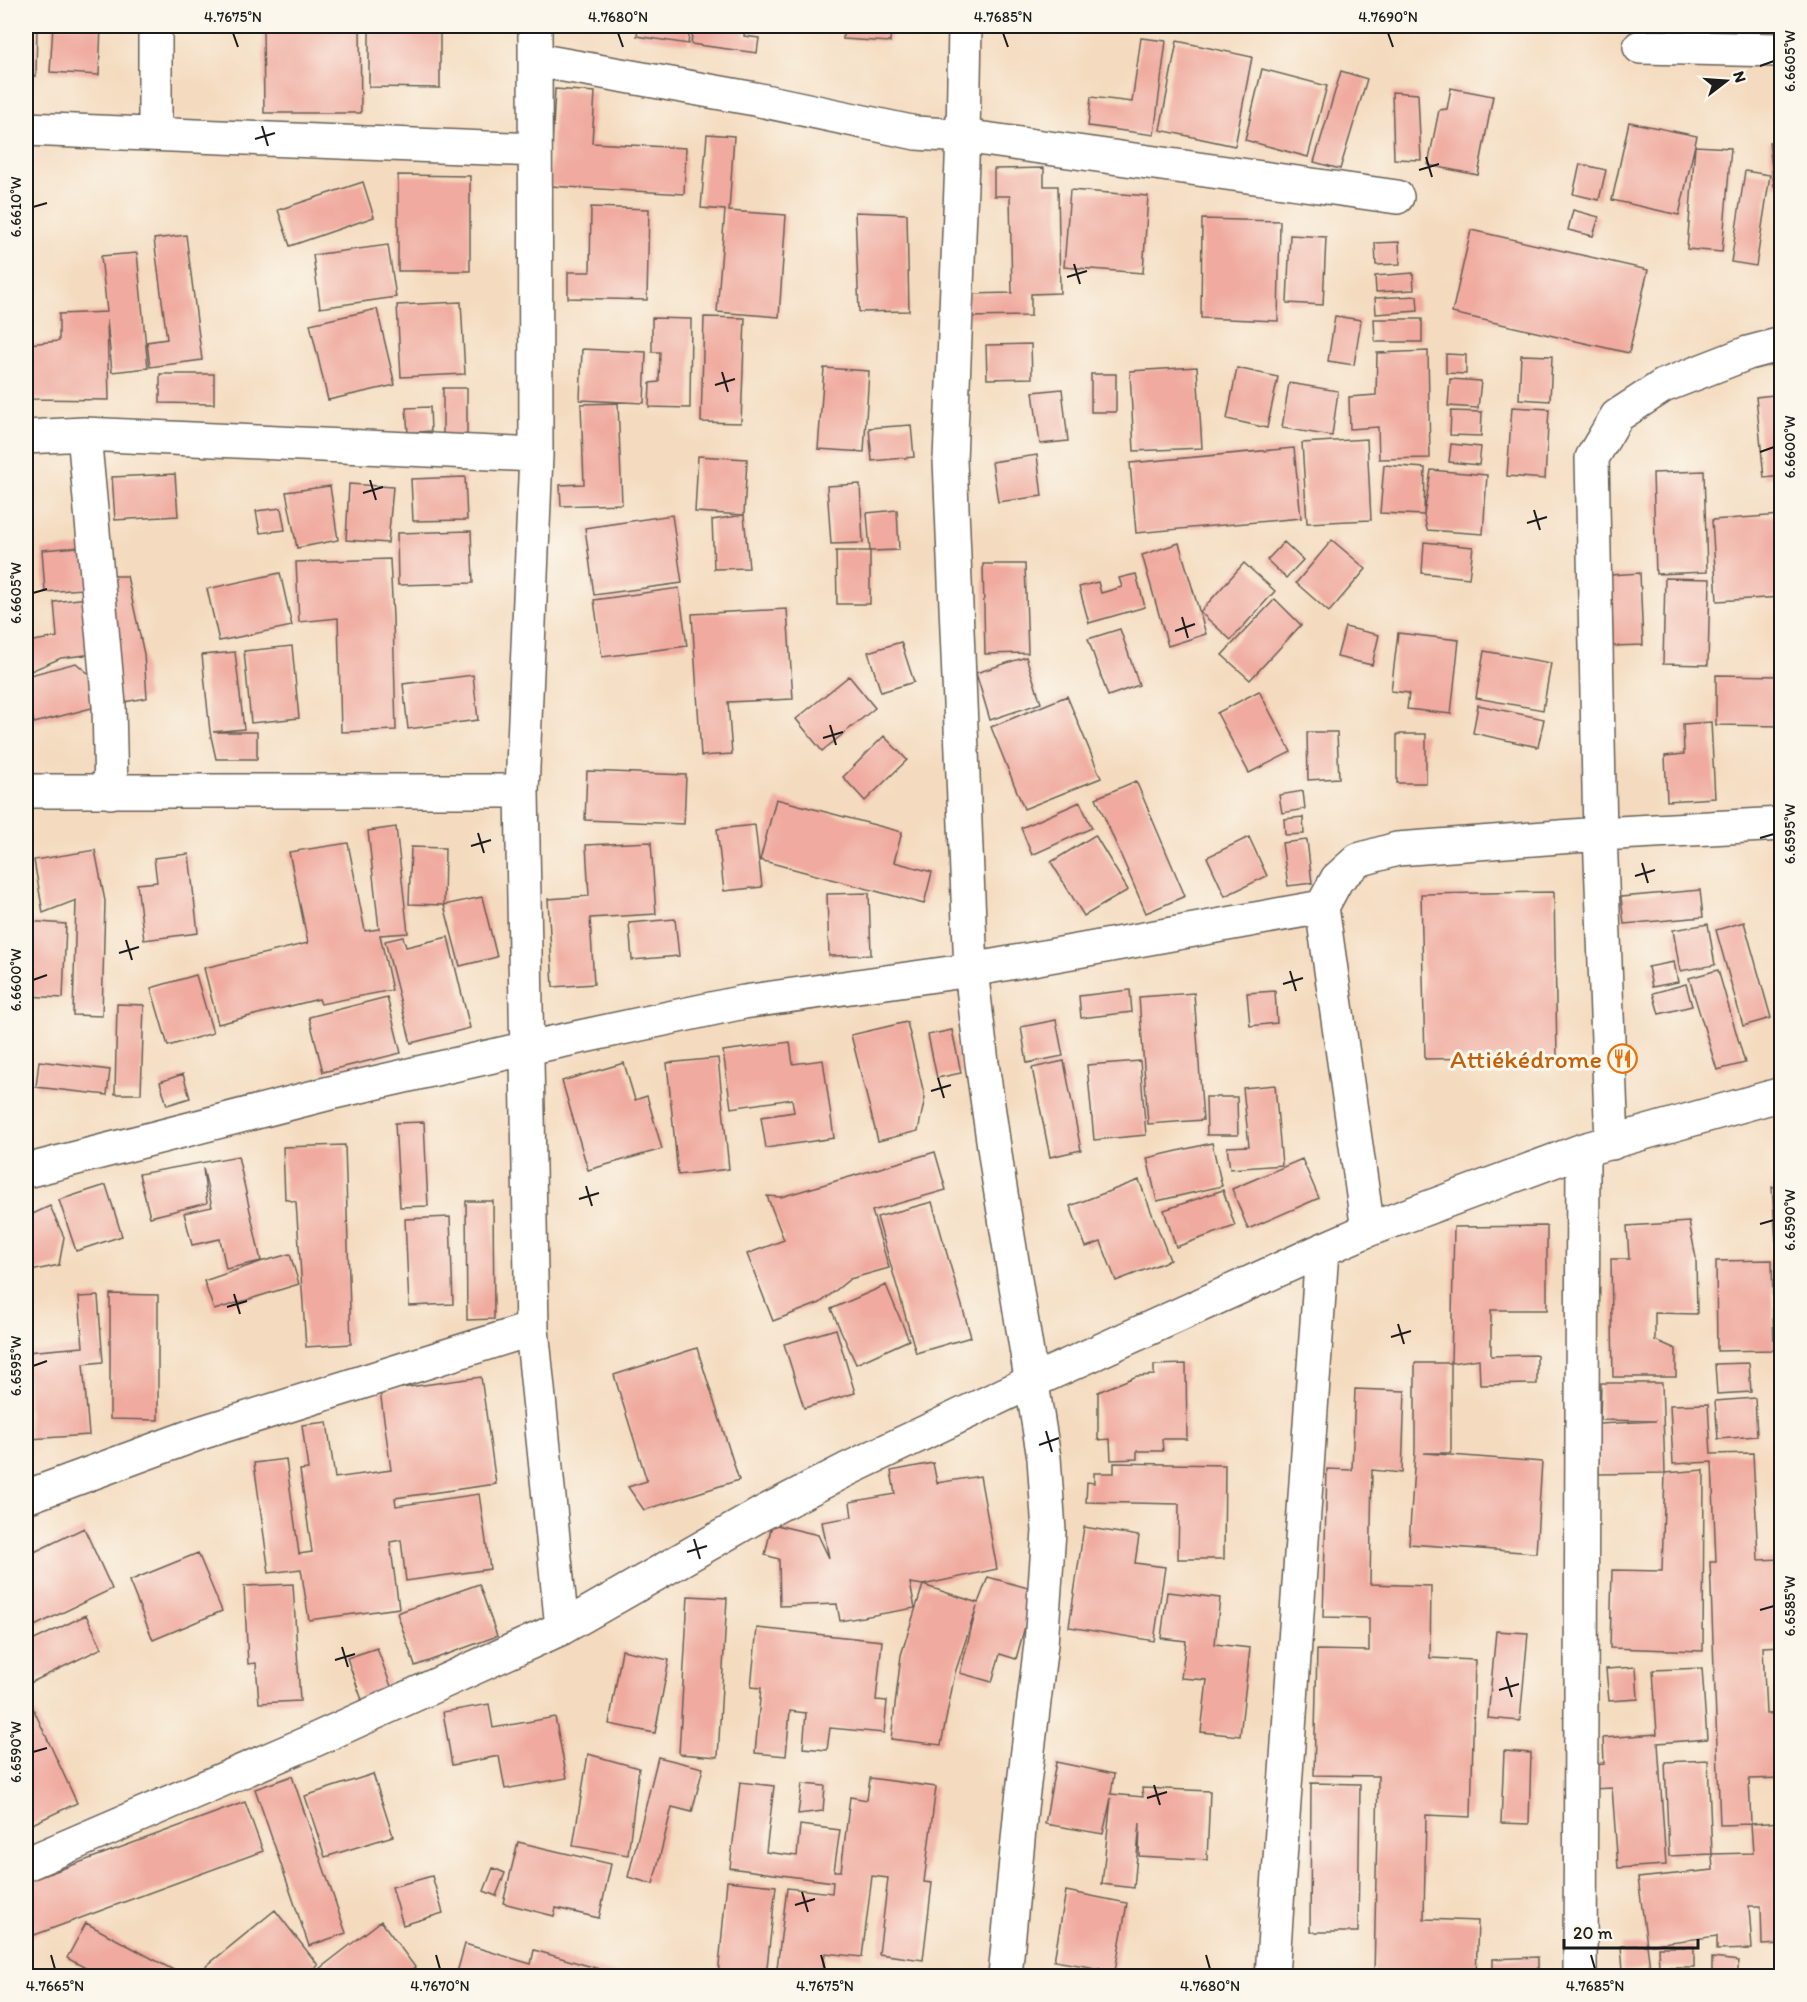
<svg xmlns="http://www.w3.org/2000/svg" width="1807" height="2002" viewBox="0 0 1807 2002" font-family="Itim,sans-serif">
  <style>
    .building { fill: #f0aa9f }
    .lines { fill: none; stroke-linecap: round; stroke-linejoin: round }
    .minor-casing { stroke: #685f55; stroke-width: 36 }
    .minor { stroke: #fff; stroke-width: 33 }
    .ticks { fill: none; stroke: #1c1c1c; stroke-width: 2 }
    .labels { text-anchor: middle; stroke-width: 6; stroke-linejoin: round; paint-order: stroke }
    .food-label { font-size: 26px; fill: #c56008; stroke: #fbf7ec; text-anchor: end }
    .neatline { fill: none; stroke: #1c1c1c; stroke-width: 2 }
    .ticks-label { font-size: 15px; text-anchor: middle; fill: #1c1c1c }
  </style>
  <rect width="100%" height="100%" fill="#fbf7ec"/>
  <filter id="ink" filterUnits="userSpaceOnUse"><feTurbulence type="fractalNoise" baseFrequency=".0167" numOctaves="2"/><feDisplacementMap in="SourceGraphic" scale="12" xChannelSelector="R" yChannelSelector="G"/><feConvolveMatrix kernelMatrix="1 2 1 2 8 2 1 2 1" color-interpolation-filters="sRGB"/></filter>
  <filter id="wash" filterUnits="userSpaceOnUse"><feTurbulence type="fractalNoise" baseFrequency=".008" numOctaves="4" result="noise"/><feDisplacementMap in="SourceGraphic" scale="24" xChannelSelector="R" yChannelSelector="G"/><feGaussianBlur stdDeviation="1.35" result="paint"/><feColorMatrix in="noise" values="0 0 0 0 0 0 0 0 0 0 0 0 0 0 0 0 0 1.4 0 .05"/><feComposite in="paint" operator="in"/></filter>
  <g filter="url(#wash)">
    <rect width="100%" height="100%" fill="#f4dbbf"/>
    <g id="blocks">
      <!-- building -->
      <path class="building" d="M26 26H37L36 76H26Z
        M53 26H101L99 75 50 72Z
        M263 26H360L361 113H264Z
        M369 26H440V88L369 87Z
        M638 26H690L688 44 637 36Z
        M693 26H745L744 36 759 38 757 53 691 44Z
        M843 26H891L890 42 843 39Z
        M1141 38 1166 41 1154 135 1088 126 1091 97 1132 102Z
        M1177 41 1252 57 1235 146 1160 130Z
        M1262 69 1327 86 1308 157 1245 140Z
        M1341 71 1367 79 1340 169 1314 162Z
        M1451 88 1493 96 1478 175 1428 165 1439 110 1447 109Z
        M555 89 595 92 592 143 686 148 684 194 550 186Z
        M1392 92 1418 94 1421 160 1394 159Z
        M1629 122 1697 136 1679 215 1612 200Z
        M707 134 734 136 729 211 786 215 779 317 717 312 725 210 701 208Z
        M1782 141V185L1774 186 1769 142Z
        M1695 146 1731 148 1722 252 1687 249Z
        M1580 164 1606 170 1599 200 1573 194Z
        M1044 168V186H1058L1060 293 1031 294V316L968 317V294L1012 293 1010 196H994V169Z
        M1745 171 1770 175 1756 266 1731 262Z
        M398 175 470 176V271H398Z
        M363 182 374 217 290 246 278 210Z
        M1070 190 1148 196 1143 273 1064 267Z
        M591 207 649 209 647 300 568 298V272H590Z
        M1573 210 1599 217 1593 236 1568 230Z
        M855 212 907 214 909 311 859 312Z
        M1202 219 1280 221 1278 321 1201 318Z
        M1471 230 1648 270 1629 353 1452 313Z
        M186 235 202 360 150 367 147 342 167 339 154 239Z
        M1290 235 1326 237 1323 305 1287 303Z
        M1399 242 1400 264 1376 265 1375 243Z
        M388 245 396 297 320 308 313 255Z
        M137 253 148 368 112 372 107 320 109 400 26 399 28 344 59 341V314L107 312 101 256Z
        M1413 273 1414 290 1376 292 1375 276Z
        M1417 296 1418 311 1376 314 1375 298Z
        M461 302 465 374 401 377 397 305Z
        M377 309 395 385 328 400 310 324Z
        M1335 316 1361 320 1354 365 1328 361Z
        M704 317 745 318 741 423 701 422Z
        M652 318 691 319 690 408 649 407 650 383 659 382 660 352H652Z
        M1374 319H1422V342H1375Z
        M1031 344 1032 378 987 379 986 345Z
        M582 349 646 352 644 403 580 400Z
        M1428 351 1430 458 1379 459 1378 427 1350 429 1349 397 1376 395 1377 353Z
        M1446 354 1466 355V374L1446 373Z
        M1521 355 1552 356 1550 401 1519 399Z
        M1197 367 1202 448 1134 451 1130 371Z
        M824 368 869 371 864 452 818 449Z
        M1237 368 1278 377 1267 428 1227 419Z
        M160 374H214V404L160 403Z
        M1091 374H1116V412H1091Z
        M1450 379 1481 381 1478 408 1448 406Z
        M1289 383 1338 391 1332 436 1282 428Z
        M443 388H467V439H443Z
        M1062 389 1068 441 1040 444 1033 392Z
        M1782 394V476L1764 478 1756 397Z
        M618 403 622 504 561 506 560 485 584 484 581 404Z
        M430 407 431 431 408 433 406 408Z
        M1512 407 1549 409 1545 479 1507 476Z
        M1451 411 1482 412 1481 436 1450 435Z
        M911 425 914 457 872 461 869 428Z
        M1367 439 1371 520 1307 523 1302 443Z
        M1451 444 1481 447 1479 465 1449 462Z
        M1294 448 1301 518 1136 533 1130 463Z
        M1037 455 1042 496 998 502 992 462Z
        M698 456 747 459 744 515 749 568 714 569 712 520 744 515 695 512Z
        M1384 465 1425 468 1424 515 1431 470 1487 475 1483 534 1427 530 1424 515 1380 513Z
        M1704 471 1707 572 1656 574 1653 473Z
        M175 474 178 516 115 520 112 477Z
        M465 477 467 520 413 521 411 479Z
        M349 484 393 487 388 543 346 540Z
        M860 484 863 543 831 544 827 486Z
        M330 486 338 540 297 548 286 492Z
        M281 508 285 530 260 533 256 511Z
        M897 510 899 550 870 551V604H837L836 551H870L867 513Z
        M672 515 682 583 594 595 585 528Z
        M1782 515V597L1717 601 1712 520Z
        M471 531 473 583 398 585 397 533Z
        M1332 540 1366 569 1329 612 1296 583Z
        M1284 542 1303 560 1286 578 1267 560Z
        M1424 542 1473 547 1469 578 1422 573Z
        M1179 543 1206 634 1168 646 1142 555Z
        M91 546 95 588 45 592 42 550Z
        M390 559 393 618 396 730 341 732 338 618 299 622 296 562Z
        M1244 563 1275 591 1231 640 1200 612Z
        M983 564H1025L1028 653 985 654Z
        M280 573 292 626 219 641 207 589Z
        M1640 573 1643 645 1613 646 1611 575Z
        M1136 574 1145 607 1089 623 1079 587 1098 582 1101 593 1122 587 1119 578Z
        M106 576H127L144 654 147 698 112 704Z
        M1665 578 1710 579 1708 665 1663 664Z
        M679 588 687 646 602 657 594 600Z
        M96 597 102 653 61 658 31 671 27 642 57 637 54 602Z
        M1275 599 1301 625 1250 680 1222 655Z
        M787 609 793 699 728 702 732 754 701 756 692 614Z
        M1345 627 1379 635 1372 665 1337 657Z
        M1120 629 1139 685 1108 696 1088 639Z
        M1398 633 1459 640 1451 714 1407 709 1409 693 1391 691Z
        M901 642 914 682 881 692 868 652Z
        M292 646 299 718 251 723 244 651Z
        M1484 651 1551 663 1543 710 1476 698Z
        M235 652 244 729 213 732H257V759H216L210 732 202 655Z
        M1026 657 1041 703 990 720 976 673Z
        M76 663 105 688 107 704 34 723 26 691V676Z
        M473 675 478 720 408 729 403 684Z
        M1716 675 1782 676V726L1716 725Z
        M849 676 875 708 822 751 796 719Z
        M1259 691 1291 752 1249 773 1217 713Z
        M1067 696 1101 778 1024 809 991 727Z
        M1478 705 1544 719 1538 747 1473 733Z
        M1711 722 1715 798 1667 801 1665 756 1684 754 1683 724Z
        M1307 732H1337L1339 778 1308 780Z
        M1397 734H1426V783H1397Z
        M884 736 907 760 865 801 843 777Z
        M587 771 686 775 684 824 585 820Z
        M1136 781 1185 896 1146 913 1096 798Z
        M1303 791 1305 809 1282 813 1279 795Z
        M776 799 902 832 894 862 932 872 924 904 760 860Z
        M1080 802 1092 828 1032 855 1021 828Z
        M1303 817 1304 834 1285 835 1284 819Z
        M755 825 762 887 724 891 717 829Z
        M396 827 408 933 380 935 392 990 321 1004 319 999 218 1024 204 968 308 943 289 852 348 843 365 931 379 929 368 831Z
        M1095 835 1128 890 1084 916 1051 862Z
        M1249 837 1267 876 1225 896 1207 857Z
        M1307 840 1312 883 1288 886 1282 843Z
        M651 842 656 914 590 918 594 984 553 987 548 899 589 896 586 845Z
        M411 847 445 848 444 905 409 904Z
        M95 850 105 901 102 1016 73 1015 76 900 43 913 34 860Z
        M189 854 198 933 144 940 137 884 157 882 154 858Z
        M1700 890 1703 917 1624 924 1621 897Z
        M1554 892 1557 1057 1425 1059 1421 894Z
        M869 893 871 955 829 956 827 894Z
        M482 897 497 957 460 966 444 905Z
        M675 919 679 956 632 960 629 923Z
        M26 921 66 924 63 998 26 996Z
        M1744 922 1771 1018 1743 1026 1716 930Z
        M1708 924 1715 965 1680 971 1673 930Z
        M403 937 406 947 448 937 470 1028 411 1043 385 941Z
        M1674 962 1678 982 1652 987 1648 967Z
        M1718 970 1745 1063 1717 1070 1689 978Z
        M196 975 213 1033 168 1046 151 988Z
        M1686 984 1692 1006 1659 1014 1653 993Z
        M1130 990 1132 1012 1081 1018 1079 996Z
        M1275 991 1277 1023 1250 1026 1247 993Z
        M1194 993 1203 1120 1148 1124 1139 997Z
        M387 997 401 1053 323 1072 309 1017Z
        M117 1004 144 1005 141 1094H115Z
        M1056 1020 1063 1056 1027 1063 1021 1027Z
        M907 1022 925 1098 918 1131 878 1141 851 1035Z
        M952 1030 961 1073 937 1078 928 1035Z
        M790 1042 793 1064 823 1060 834 1138 766 1148 761 1117 794 1112 792 1099 731 1108 723 1051Z
        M718 1058 729 1169 678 1175 667 1063Z
        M39 1061 110 1070 107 1095 36 1087Z
        M1064 1061 1081 1150 1050 1157 1032 1068Z
        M1140 1061 1146 1135 1094 1140 1087 1065Z
        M624 1063 635 1100 647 1096 662 1149 588 1170 562 1081Z
        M183 1074 190 1098 167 1105 160 1082Z
        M1275 1085 1282 1165 1230 1169 1227 1147 1249 1146 1243 1088Z
        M1206 1097H1237L1238 1135H1207Z
        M424 1122 428 1206 400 1207 395 1123Z
        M1212 1143 1222 1186 1157 1201 1147 1158Z
        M345 1145 351 1344 306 1347 296 1202 285 1199 283 1147Z
        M935 1152 946 1190 872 1211 889 1268 850 1279 820 1303 773 1321 747 1254 784 1240 767 1196 781 1197Z
        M238 1156 261 1261 226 1269 220 1239 192 1245 184 1213 212 1207 203 1168 207 1203 150 1217 139 1174Z
        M1302 1159 1319 1198 1248 1229 1232 1189Z
        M1139 1180 1170 1260 1116 1281 1101 1242 1086 1247 1070 1206Z
        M106 1185 122 1236 76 1251 59 1200Z
        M1772 1187H1782V1240L1776 1241Z
        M1223 1190 1235 1226 1176 1247 1164 1210Z
        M466 1201H493L494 1319 467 1320Z
        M932 1202 971 1337 916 1353 877 1217Z
        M50 1206 64 1237 59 1265 31 1271 26 1264V1217Z
        M450 1217 453 1304 409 1306 405 1219Z
        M1689 1222 1696 1258 1697 1314 1655 1313V1340L1676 1349V1377H1613L1611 1259H1629L1627 1226Z
        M1547 1226V1310H1491V1356L1537 1355V1384L1480 1385 1479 1359 1451 1363 1454 1227Z
        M290 1254 299 1284 214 1310 204 1281 260 1262Z
        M1772 1260 1774 1350 1717 1351 1716 1261Z
        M886 1285 909 1340 856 1364 831 1309Z
        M110 1294 158 1295V1420L110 1419Z
        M98 1296 103 1362 83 1364 89 1435 30 1439 26 1352 83 1347 79 1297Z
        M836 1329 855 1393 804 1408 784 1344Z
        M697 1348 739 1480 644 1510 628 1487 647 1481 614 1375Z
        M1415 1363H1451V1453H1424L1542 1462 1536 1553 1409 1544 1415 1452Z
        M1749 1363 1751 1392 1717 1394 1715 1364Z
        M1186 1364 1187 1439H1162L1163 1451H1137V1459L1111 1460 1110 1439 1098 1440V1392L1137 1376 1154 1375V1365Z
        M481 1377 496 1484 395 1498 396 1506 479 1494 490 1569 406 1581 401 1540 390 1542 399 1608 309 1620 301 1569 269 1573 254 1463 286 1459 299 1554 312 1552 300 1470 308 1469 302 1425 327 1422 335 1478 391 1470 380 1391Z
        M1601 1383H1662L1665 1473 1599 1474V1424L1656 1421 1600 1420Z
        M1355 1389 1405 1391 1402 1473 1372 1470 1370 1584 1431 1586 1430 1658 1475 1660 1471 1817 1426 1815 1424 1919 1478 1921 1476 1976H1374L1378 1776 1314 1775 1317 1650 1369 1651V1618L1323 1617 1327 1469 1352 1470Z
        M1755 1398 1757 1436 1718 1439 1715 1401Z
        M1708 1404 1711 1454 1753 1453 1758 1560 1782 1559V1646L1763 1647 1766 1714 1782 1713V1778L1749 1779 1751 1824 1720 1825 1710 1562H1716L1712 1462 1673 1464 1670 1405Z
        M933 1463 937 1483 980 1476 997 1569 923 1585 910 1583 915 1608 840 1621 837 1604 780 1606 779 1559 765 1555 772 1524 818 1535 829 1558 822 1522 852 1517 850 1502 895 1494 891 1471Z
        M1114 1463 1225 1465 1224 1559H1178L1179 1504 1086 1502 1087 1482 1094 1483V1473H1114Z
        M1704 1470 1703 1651 1610 1648 1612 1570 1662 1571 1665 1473Z
        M1084 1527 1139 1536 1135 1563 1165 1567 1154 1641 1069 1627Z
        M84 1528 112 1589 26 1630V1556Z
        M198 1553 222 1611 153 1640 129 1581Z
        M988 1577 1035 1590 1016 1659 1000 1654 992 1682 960 1673 977 1606 955 1673 941 1745 891 1739 901 1655 923 1585 978 1603Z
        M293 1584 300 1701 259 1703 256 1663 248 1664 244 1586Z
        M479 1584 497 1636 415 1666 397 1613Z
        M1167 1592 1220 1598 1215 1644 1250 1648 1240 1736 1201 1732 1207 1680 1181 1678 1186 1641 1161 1638Z
        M688 1596 727 1598 718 1757 679 1754Z
        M86 1615 102 1648 26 1685V1644Z
        M757 1628 882 1641 876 1700 887 1701 884 1733 830 1728 827 1750 803 1748 806 1713 790 1711 786 1756 755 1753 761 1688 751 1687Z
        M1496 1631 1528 1633 1520 1721 1488 1718Z
        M377 1648 392 1689 362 1700 347 1658Z
        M622 1650 669 1660 655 1733 609 1724Z
        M1636 1667 1638 1699 1609 1701 1606 1669Z
        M1702 1668 1707 1739 1658 1743 1666 1865 1618 1868 1612 1788 1591 1789 1589 1764 1604 1763 1603 1738 1657 1734 1653 1670Z
        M26 1693 77 1803 26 1827Z
        M489 1704 493 1728 555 1717 567 1778 505 1789 499 1756 452 1765 443 1712Z
        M1504 1751 1531 1753 1529 1824 1501 1823Z
        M588 1754 639 1768 628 1855 573 1846Z
        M658 1757 703 1768 692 1812 672 1807 653 1884 628 1877Z
        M1708 1760 1712 1854 1669 1856 1665 1762Z
        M1056 1762 1114 1774 1111 1794 1143 1797 1142 1788 1210 1791 1207 1860 1139 1856 1140 1823 1134 1888 1102 1884 1111 1798 1103 1834 1045 1824Z
        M373 1774 393 1836 325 1857 305 1796Z
        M292 1776 346 1933 309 1946 255 1789Z
        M870 1778 936 1787 924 1882 932 1883 923 1960 879 1954 888 1878 872 1876 862 1957 825 1953 822 1976H776L787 1888 832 1893 833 1882 730 1868 740 1782 774 1786 766 1852 797 1856 800 1825 840 1830 834 1871H841L850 1797 867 1800Z
        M1311 1783 1360 1784 1358 1932H1310Z
        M802 1784 825 1786 823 1811 798 1814Z
        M245 1802 263 1851 29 1937 26 1929V1882Z
        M1782 1822V1944L1762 1945 1761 1906H1749L1752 1949 1717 1950V1936L1647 1945 1638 1878 1713 1870 1712 1854 1753 1853 1751 1824Z
        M518 1842 611 1864 599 1918 556 1908 554 1916 503 1903Z
        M493 1868 505 1873 496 1896 484 1891Z
        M432 1876 443 1913 403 1925 392 1887Z
        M727 1881 776 1886 766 1976H718Z
        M1066 1891 1127 1903 1115 1971 1054 1961Z
        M275 1910 318 1965 303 1976H194Z
        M381 1921 415 1967 403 1976H310Z
        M86 1923 179 1973 177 1976H100L67 1958Z
        M465 1944 531 1964 534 1950 623 1976H456Z
        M1647 1945 1650 1968 1623 1971 1621 1946Z
        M1658 1947H1694V1967H1659Z
        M1538 1957V1976H1493V1959Z
        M1712 1958 1739 1961 1737 1976H1712Z"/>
    </g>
  </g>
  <g filter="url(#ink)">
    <use href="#blocks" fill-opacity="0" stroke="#685f55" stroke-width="1.5"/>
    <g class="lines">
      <defs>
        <path id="minor" d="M535 26 536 455 522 791 532 1329 562 1628
          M965 26 963 136 950 460 971 970 982 1063 998 1175 1044 1458 1049 1531 1041 1644 1021 1808 1005 1976
          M1640 47 1782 50
          M536 60 755 99 916 133 963 136 1397 197
          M26 129 535 150
          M155 134V26
          M84 434 536 455
          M26 437 84 434 109 705 111 792
          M26 791H522
          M1612 1143 1600 834 1592 458 1617 416 1663 386 1748 353 1782 344
          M26 1171 330 1093 528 1048 744 1002 971 970 1322 907
          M1368 1230 1322 907 1337 879 1358 860 1397 849 1600 834 1782 824
          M26 1497 200 1433 532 1329
          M26 1864 310 1742 562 1628 761 1514 848 1469 1031 1382 1322 1250 1368 1230 1583 1150 1782 1094
          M1272 1976 1322 1250
          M1580 1976 1583 1150"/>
      </defs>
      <!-- minor casing -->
      <use href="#minor" class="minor-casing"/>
      <!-- minor -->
      <use href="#minor" class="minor"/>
    </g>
  </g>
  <!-- ticks -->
  <path class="ticks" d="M233 33 238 47M618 33 623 47M1003 33 1008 47M1388 33 1393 47M1760 66 1774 61M262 126 268 146M255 139 275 133M1426 157 1432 177M1419 170 1439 164M33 207 47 203M1074 264 1080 284M1067 277 1087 271M722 372 728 392M715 385 735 379M1760 452 1774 447M370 480 376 500M363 493 383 487M1534 510 1540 530M1527 523 1547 517M33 593 47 589M1182 617 1188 638M1175 631 1195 624M830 725 836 745M823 738 843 732M478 833 484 853M1760 838 1774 834M471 846 491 840M1642 863 1648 883M1635 876 1655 870M126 940 132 960M119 953 139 947M1290 971 1296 991M33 980 47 975M1283 984 1303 978M938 1078 944 1098M931 1091 951 1085M586 1186 592 1206M579 1199 599 1193M1760 1224 1774 1220M234 1294 240 1314M227 1307 247 1301M1398 1324 1404 1344M1391 1337 1411 1331M33 1366 47 1361M1046 1431 1052 1452M1039 1445 1059 1438M694 1539 700 1559M687 1552 707 1546M1760 1610 1774 1606M342 1647 348 1667M335 1660 355 1654M1506 1677 1512 1697M1499 1690 1519 1684M33 1752 47 1748M1154 1785 1160 1805M1147 1798 1167 1792M802 1892 808 1912M795 1905 815 1899M51 1955 55 1969M436 1955 440 1969M821 1955 825 1969M1206 1955 1210 1969M1591 1955 1595 1969"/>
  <!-- icons -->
  <defs>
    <symbol id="restaurant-ring" viewBox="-11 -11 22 22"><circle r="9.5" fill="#fbf7ec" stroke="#e8710a" stroke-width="1.5"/><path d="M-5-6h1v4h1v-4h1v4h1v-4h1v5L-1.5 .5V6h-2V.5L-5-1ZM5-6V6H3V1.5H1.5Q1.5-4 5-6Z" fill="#e8710a"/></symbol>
  </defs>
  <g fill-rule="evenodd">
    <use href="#restaurant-ring" x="1606" y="1042" width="33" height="33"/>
  </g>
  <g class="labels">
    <!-- food labels -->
    <g class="food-label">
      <text x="1602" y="1068">Attiékédrome</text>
    </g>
  </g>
  <!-- margin -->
  <rect width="1807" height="2002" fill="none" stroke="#fbf7ec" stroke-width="66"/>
  <!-- north arrow -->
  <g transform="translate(1726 81) rotate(73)" stroke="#fbf7ec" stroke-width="4.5" paint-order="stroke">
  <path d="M0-4.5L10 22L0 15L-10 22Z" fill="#1c1c1c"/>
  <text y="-9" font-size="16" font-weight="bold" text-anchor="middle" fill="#1c1c1c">N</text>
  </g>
  <!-- scale -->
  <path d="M1564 1939v9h134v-9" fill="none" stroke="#1c1c1c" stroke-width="3"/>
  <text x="1573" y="1939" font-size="18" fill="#1c1c1c" stroke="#fbf7ec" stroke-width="4.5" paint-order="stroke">20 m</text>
  <rect x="33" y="33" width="1741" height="1936" class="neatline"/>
  <g class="ticks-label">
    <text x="233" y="22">4.7675°N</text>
    <text x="618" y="22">4.7680°N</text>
    <text x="1003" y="22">4.7685°N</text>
    <text x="1388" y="22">4.7690°N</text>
    <text transform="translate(1790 61) rotate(-90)" y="5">6.6605°W</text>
    <text transform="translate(16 207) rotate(-90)" y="5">6.6610°W</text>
    <text transform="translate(1790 447) rotate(-90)" y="5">6.6600°W</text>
    <text transform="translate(16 593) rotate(-90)" y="5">6.6605°W</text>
    <text transform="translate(1790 834) rotate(-90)" y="5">6.6595°W</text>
    <text transform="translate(16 980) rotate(-90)" y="5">6.6600°W</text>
    <text transform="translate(1790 1220) rotate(-90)" y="5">6.6590°W</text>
    <text transform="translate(16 1366) rotate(-90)" y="5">6.6595°W</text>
    <text transform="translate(1790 1606) rotate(-90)" y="5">6.6585°W</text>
    <text transform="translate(16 1752) rotate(-90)" y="5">6.6590°W</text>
    <text x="55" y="1991">4.7665°N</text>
    <text x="440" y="1991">4.7670°N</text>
    <text x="825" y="1991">4.7675°N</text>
    <text x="1210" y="1991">4.7680°N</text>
    <text x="1595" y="1991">4.7685°N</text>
  </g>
</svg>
